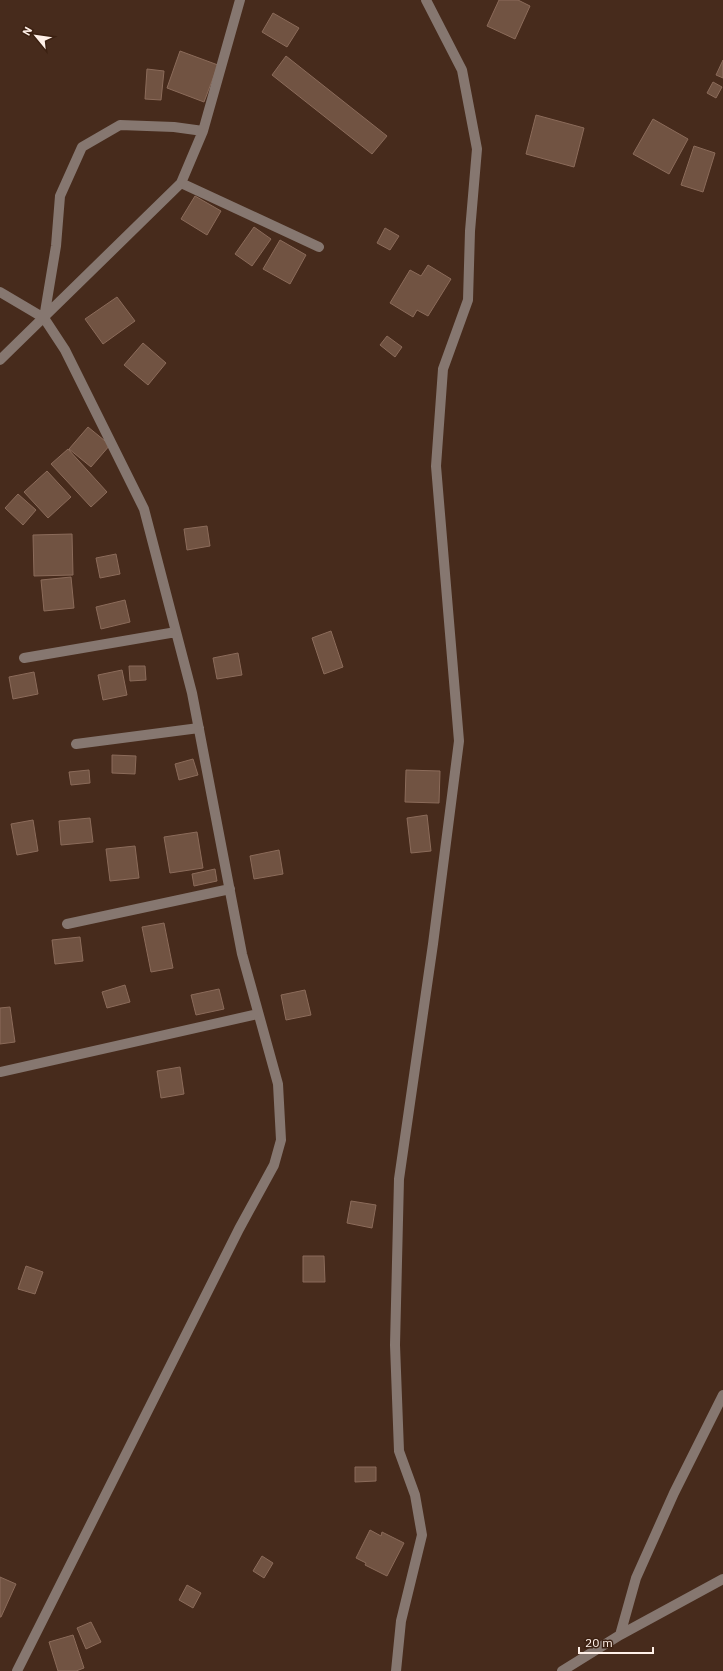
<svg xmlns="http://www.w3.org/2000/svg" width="723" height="1671" viewBox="0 0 723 1671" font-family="'IBM Plex Sans',sans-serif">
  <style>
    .building { fill: #715342; stroke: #8b6b5a }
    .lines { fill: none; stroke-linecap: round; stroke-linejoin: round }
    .minor { stroke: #867770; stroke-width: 10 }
  </style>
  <rect width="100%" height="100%" fill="#472b1c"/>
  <!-- building -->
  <path class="building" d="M499 0H518L530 6 515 39 487 26Z
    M273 13 299 28 287 47 262 32Z
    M180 51 218 65 204 102 167 88Z
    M286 56 387 136 372 154 272 75Z
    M723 60V78L716 75Z
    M147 69 164 71 161 100 145 99Z
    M713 82 722 87 716 98 707 93Z
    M536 115 584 128 574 167 526 154Z
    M653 119 688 139 669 174 633 154Z
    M694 146 715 153 703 192 681 185Z
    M195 196 221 211 207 235 181 219Z
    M254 227 271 239 252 266 235 254Z
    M385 228 399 236 390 250 377 243Z
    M280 240 306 255 290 284 263 269Z
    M428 265 451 279 428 316 417 310 413 317 390 303 410 270 421 276Z
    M117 297 135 321 103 344 85 319Z
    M387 336 402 347 395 357 380 345Z
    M143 343 166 363 148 385 124 365Z
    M88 427 110 445 91 467 69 449Z
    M68 449 107 492 91 507 51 464Z
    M47 471 71 497 48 518 24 492Z
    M18 494 36 510 23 525 5 508Z
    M207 526 210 546 187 550 184 529Z
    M72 534 73 575 34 576 33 535Z
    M116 554 120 574 100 578 96 558Z
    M71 577 74 608 44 611 41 580Z
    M125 600 130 622 101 629 96 607Z
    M331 631 343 667 324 674 312 638Z
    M238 653 242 675 217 679 213 658Z
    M129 666H145L146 680 130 681Z
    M122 670 127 695 103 700 98 675Z
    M34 672 38 694 13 699 9 677Z
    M112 755 136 756 135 774 112 773Z
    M193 759 198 775 179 780 175 764Z
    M89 770 90 783 71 785 69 772Z
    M406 770 440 771 439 803 405 802Z
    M427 815 431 851 411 853 407 818Z
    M90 818 93 842 61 845 59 821Z
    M33 820 38 851 17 855 11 824Z
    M197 832 203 868 170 873 164 837Z
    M135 846 139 878 110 881 106 849Z
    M279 850 283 874 254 879 250 856Z
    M215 869 217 881 194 886 192 874Z
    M164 923 173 968 151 972 142 927Z
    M80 937 83 961 55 964 52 940Z
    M125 985 130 1002 107 1008 102 992Z
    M219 989 224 1009 196 1015 191 995Z
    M305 990 311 1015 286 1020 281 995Z
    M10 1007 15 1042 0 1044V1008Z
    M180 1067 184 1094 161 1098 157 1071Z
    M351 1201 376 1205 372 1228 347 1223Z
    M303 1256H324L325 1282H303Z
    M26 1266 43 1272 35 1294 18 1289Z
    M355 1467H376V1481L355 1482Z
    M370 1530 381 1536 382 1532 404 1543 387 1576 365 1565 366 1563 356 1558Z
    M262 1556 273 1563 264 1578 253 1571Z
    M0 1577 16 1584 1 1617H0Z
    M187 1585 201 1593 193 1608 179 1600Z
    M91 1622 101 1642 86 1649 77 1628Z
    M73 1635 84 1668 76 1671H58L49 1642Z"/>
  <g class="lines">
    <!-- minor -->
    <path class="minor" d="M181 183 319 247
      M0 292 44 318 65 350 144 509 192 693 242 954 278 1084 281 1140 274 1165 239 1229 17 1671
      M44 318 56 246 60 196 82 147 120 125 174 127 203 131
      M0 360 181 183 203 131 240 0
      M24 658 176 632
      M76 744 199 728
      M67 924 230 889
      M0 1072 258 1014
      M620 1635 636 1578 674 1493 723 1395
      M396 1671 401 1621 422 1535 415 1495 399 1451 395 1345 399 1179 433 944 459 741 436 466 443 369 468 300 470 231 477 149 462 70 426 0
      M562 1671 620 1635 723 1579"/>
  </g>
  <!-- north arrow -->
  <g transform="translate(36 36) rotate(299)" stroke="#3c2112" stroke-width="3" paint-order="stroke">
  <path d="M0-3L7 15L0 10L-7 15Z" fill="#fff0e8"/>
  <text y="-6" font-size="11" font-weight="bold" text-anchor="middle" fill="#fff0e8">N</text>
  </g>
  <!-- scale -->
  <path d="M579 1647v6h74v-6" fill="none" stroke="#fff0e8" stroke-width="2"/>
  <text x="585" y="1647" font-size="12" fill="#fff0e8" stroke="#3c2112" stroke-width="3" paint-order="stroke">20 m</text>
</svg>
